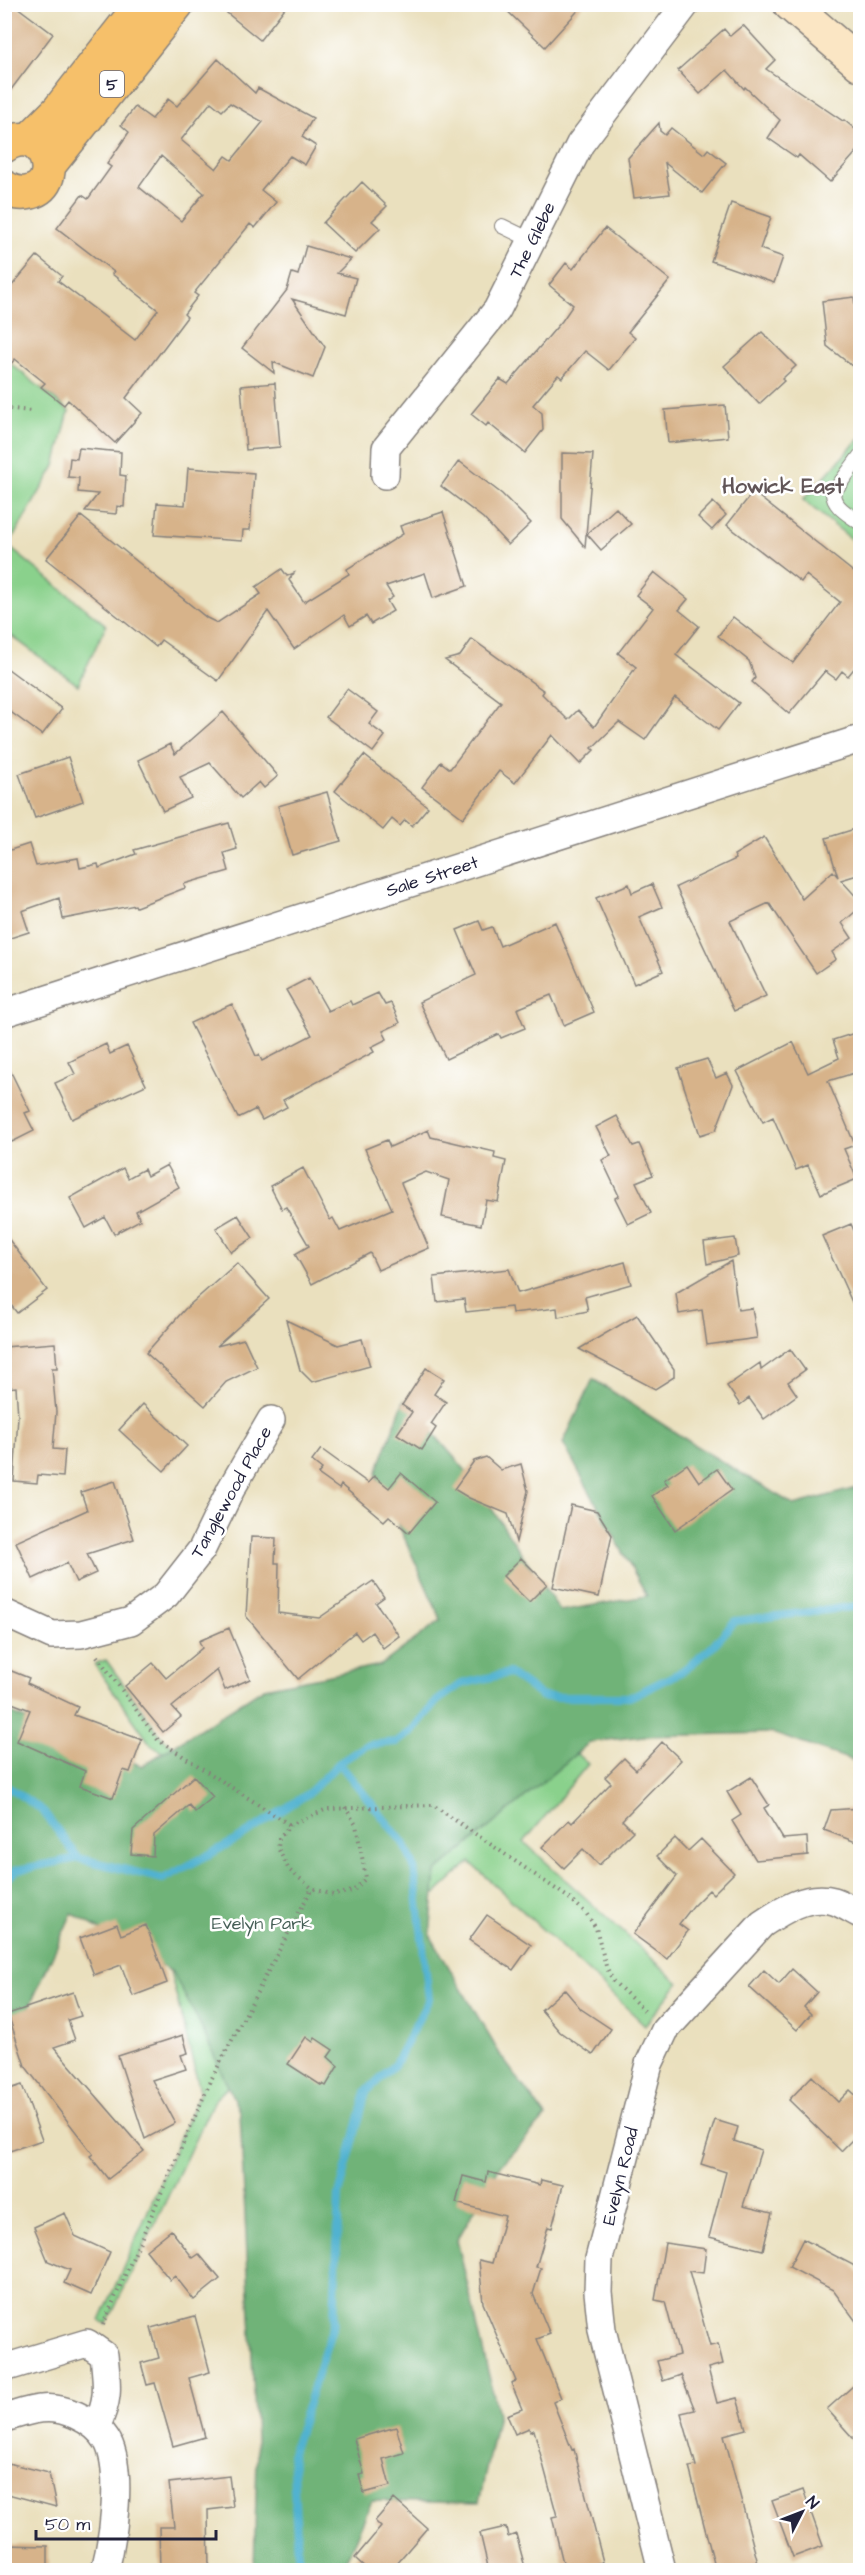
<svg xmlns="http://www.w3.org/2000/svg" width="865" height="2575" viewBox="0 0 865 2575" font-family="'Architects Daughter',sans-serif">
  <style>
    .green { fill: #8ad18c; stroke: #567a64; stroke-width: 1.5 }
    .forest { fill: #6fb378; stroke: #486a5a; stroke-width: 1.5 }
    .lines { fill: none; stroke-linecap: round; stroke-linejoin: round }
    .stream { stroke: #51b2d0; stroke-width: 8 }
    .building { fill: #d7b38a; fill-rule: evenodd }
    .lane-casing { stroke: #86817c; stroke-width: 16 }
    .street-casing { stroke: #86817c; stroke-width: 30 }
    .secondary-casing { stroke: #86817c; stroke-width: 36 }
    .primary-casing { stroke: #86817c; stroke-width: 36 }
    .path { stroke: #86817c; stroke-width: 4; stroke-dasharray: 1.5 4.5; stroke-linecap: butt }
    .lane { stroke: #fff; stroke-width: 14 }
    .street { stroke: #fff; stroke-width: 27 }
    .secondary { stroke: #fbe6c4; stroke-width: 33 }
    .primary { stroke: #f6c06b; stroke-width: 33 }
    .labels { text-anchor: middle; stroke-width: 5; stroke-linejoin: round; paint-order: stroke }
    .shield { fill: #fff; stroke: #646476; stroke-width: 1.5 }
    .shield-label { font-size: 16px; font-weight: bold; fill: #22223b }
    .street-label { font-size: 18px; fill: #22223b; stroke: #fff }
    .park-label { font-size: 18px; fill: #465f57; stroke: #fff }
    .quarter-label { font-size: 21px; font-weight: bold; fill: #615557; stroke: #fff }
  </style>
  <rect width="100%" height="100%" fill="#fff"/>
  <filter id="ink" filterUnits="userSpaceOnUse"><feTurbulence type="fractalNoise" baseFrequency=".0167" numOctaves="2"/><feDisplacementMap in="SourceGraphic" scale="12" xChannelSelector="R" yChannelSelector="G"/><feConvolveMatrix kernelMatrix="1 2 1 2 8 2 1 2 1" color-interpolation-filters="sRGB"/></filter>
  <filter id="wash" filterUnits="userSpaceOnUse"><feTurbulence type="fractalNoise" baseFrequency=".008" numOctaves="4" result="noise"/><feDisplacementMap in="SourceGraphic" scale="24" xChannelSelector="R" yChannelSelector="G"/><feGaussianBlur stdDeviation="1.35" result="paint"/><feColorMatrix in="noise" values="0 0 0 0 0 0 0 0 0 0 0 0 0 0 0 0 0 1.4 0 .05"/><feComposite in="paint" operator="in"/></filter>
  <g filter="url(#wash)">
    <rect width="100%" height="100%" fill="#eae0be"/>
    <!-- green -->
    <path class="green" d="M4 358 69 411 55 466 8 546 106 625 78 685 5 631Z
      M860 438V546L803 500Z
      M106 1660 164 1740 269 1805 484 1671 588 1764 524 1842 679 1983 645 2025 470 1862 214 2100 107 2324 100 2321 200 2091 148 1883 258 1815 151 1745 94 1664Z"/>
    <!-- forest -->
    <path class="forest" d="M593 1379 696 1446 794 1505 860 1487V1763L772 1733 644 1736 590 1742 436 1872 430 1935 501 2056 546 2117 500 2166 457 2240 498 2414 479 2503 372 2501 342 2570H254L257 2458 240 2113 199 2022 172 1972 72 1913 26 2014 5 2033V1711L142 1766 264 1688 381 1665 441 1620 376 1474 404 1400 468 1473 560 1611 647 1596 563 1443Z"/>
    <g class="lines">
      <!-- stream -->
      <path class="stream" d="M4 1784 43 1811 78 1858
        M4 1880 17 1870 78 1858 163 1879 238 1839 309 1793 339 1763 367 1745 397 1742 412 1731 437 1701 461 1684 509 1673 543 1697H630L681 1672 710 1649 735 1621 860 1606
        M299 2570 292 2453 334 2322 339 2195 366 2092 395 2064 429 1999 414 1867 405 1845 339 1763"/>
    </g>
    <g id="blocks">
      <!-- building -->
      <path class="building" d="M4 4H13L53 34 4 99Z
        M216 4H288L260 40Z
        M500 4H584L545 47Z
        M743 25 775 60 766 69 843 121 844 120 861 134V147L830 182 799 155 797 158 768 138 780 120 745 87 744 89 727 70 700 94 678 70 724 29 730 36Z
        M218 59 255 93 258 88 313 118 302 137 316 146 305 165 290 156 261 190 276 202 255 228 250 224 194 293 198 296 184 314 187 317 126 398 142 413 115 443 68 400 64 405 41 387 45 383 15 359 4 372V295L37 256 62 276 58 281 135 340 158 310 112 274 114 272 57 228 82 195 88 199 111 167 107 164 129 132 121 125 135 107 152 119 168 99 177 106ZM211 102 222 111 230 103 263 122 232 160 226 156 216 169 181 140ZM161 156 204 193 181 221 139 187Z
        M659 123 660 131 665 135 671 128 704 154 708 149 726 163 702 193 665 163 670 194 634 198 628 158Z
        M362 182 387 206 372 221 380 228 355 253 323 223Z
        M731 203 771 217 760 249 783 257 774 283 711 261Z
        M605 228 670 280 628 332 635 338 609 370 585 351 562 378 558 375 533 405 542 413 543 430 525 453 488 423 486 426 471 414 500 379 508 384 562 321 573 305 549 285 566 263 573 269Z
        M306 246 351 259 337 273 356 278 346 314 292 299 325 347 313 378 273 362 274 373 242 348 287 290 292 273 298 275Z
        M854 297 858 330 861 332V373L827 346 822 301Z
        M762 332 796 366 782 379 784 381 759 404 724 366Z
        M275 383 280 447 246 450 241 386Z
        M725 405 728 437 668 443 665 410Z
        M79 448 121 452 120 475 126 476 124 507 117 506 116 514 85 511 98 494 78 492 79 478 68 477 70 458 77 459Z
        M562 453 593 454 585 547 562 519Z
        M459 461 502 494 531 523 508 545 483 518 441 486Z
        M188 468 254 473 250 530H243L242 541 154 535 157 503 185 505Z
        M753 492 861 578V660L848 676 842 671 836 679 825 671 789 714 752 682 755 678 749 661 718 636 733 617 793 663 840 602 806 575 801 582 727 525Z
        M713 502 726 515 712 530 698 517Z
        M616 508 631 524 601 550 587 534Z
        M443 512 467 586 433 598 425 573 386 586 393 597 387 601 393 611 371 624 366 616 350 626 344 615 294 649 268 611 218 681 161 640 156 647 46 559 81 516 207 618 217 623 261 594 256 587 282 569 287 576 294 573 289 580 304 602 349 574 347 569 403 534 400 526Z
        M654 572 688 599 679 610 699 626 676 655 739 703 718 730 675 697 645 740 619 722 592 748 594 750 580 764 552 735 515 783 499 771 463 818 422 787 441 762 450 769 501 702 445 660 460 656 472 639 544 691 542 694 568 720 578 710 594 727 636 667 618 653 653 608 636 595Z
        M4 666 62 709 42 735 4 707Z
        M347 689 378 712 369 724 385 736 373 752 326 717Z
        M223 712 278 776 264 788 259 782 241 798 210 763 180 777 191 798 163 811 138 760 170 744 175 754Z
        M364 755 428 807 412 826 405 820 400 826 392 819 383 830 335 791Z
        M68 757 83 801 35 818 19 774Z
        M327 792 341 841 292 855 278 806Z
        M229 823 237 849 224 853 229 871 184 884 185 888 136 907 135 905 63 919 59 898 22 911 29 932 4 940V852L29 844 36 866 78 858 80 868 98 864 99 868 136 854 134 850Z
        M861 827V874L841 880 861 902V907L842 923 852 938 832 952 836 959 816 973 769 903 730 921 766 996 734 1011 676 887 736 859 734 855 764 837 802 899 833 871 838 877 826 838Z
        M629 884 632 893 652 884 662 907 639 917 663 971 634 984 596 898Z
        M479 921 483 930 492 927 500 946 555 922 594 1012 564 1025 551 995 517 1009 525 1028 501 1038 499 1034 446 1059 419 1002 476 975 457 930Z
        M309 978 328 1011 350 1001 352 1005 378 993 385 1005 391 1003 400 1023 383 1031 387 1039 371 1047 374 1052 283 1100 287 1107 262 1120 256 1109 238 1118 190 1023 232 1004 256 1056 259 1055 262 1061 312 1035 286 990Z
        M861 1031V1071L828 1081 855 1145 844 1149 857 1179 821 1194 808 1165 796 1170 773 1117 763 1122 737 1071 793 1042 808 1073 839 1058 833 1040Z
        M106 1044 110 1054 127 1046 146 1085 72 1119 55 1083 75 1074 69 1062Z
        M4 1058 30 1111 25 1113 34 1131 12 1142 4 1128Z
        M707 1059 716 1078 727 1073 733 1085 716 1130 700 1135 678 1068Z
        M617 1116 633 1146 639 1144 653 1175 636 1182 651 1213 628 1224 615 1198 619 1196 602 1160 611 1156 596 1127Z
        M428 1130 431 1137 495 1152 494 1158 506 1161 498 1202 486 1200 481 1225 442 1217 449 1180 426 1172 401 1183 429 1248 378 1270 370 1253 312 1284 295 1254 309 1246 286 1207 282 1209 270 1186 303 1168 330 1220 333 1218 340 1231 392 1209 365 1149 387 1140 390 1147Z
        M167 1165 179 1187 136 1211 140 1220 114 1234 105 1217 86 1228 70 1198 123 1168 128 1178 144 1169 147 1176Z
        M238 1215 253 1238 231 1252 216 1228Z
        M851 1224 861 1246V1322L822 1236Z
        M4 1233 47 1290 17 1313 4 1296Z
        M735 1238 738 1256 707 1264 704 1242Z
        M731 1261 738 1310 752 1308 757 1338 707 1345 702 1310 679 1314 676 1293Z
        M625 1262 631 1284 585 1297 588 1311 558 1317 557 1308 512 1313 511 1307 466 1312 464 1299 437 1302 434 1277 509 1269 518 1293Z
        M237 1263 269 1299 217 1346 244 1339 257 1367 226 1382 205 1406 146 1353 185 1309Z
        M637 1315 674 1369V1377L655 1389 579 1349Z
        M286 1320 338 1345 362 1339 370 1366 312 1382 300 1370Z
        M55 1343 57 1368H52L56 1412 53 1449 65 1450 63 1477 38 1475 37 1483 14 1481 18 1416 16 1387 6 1388 4 1347Z
        M790 1349 805 1370 788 1382 797 1395 764 1419 749 1398 740 1405 727 1386 760 1363 761 1370Z
        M426 1368 444 1379 434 1394 446 1402 431 1424 436 1428 422 1450 397 1434 412 1412 402 1405Z
        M143 1404 187 1446 164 1471 119 1430Z
        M321 1449 368 1483 374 1476 389 1488 401 1473 435 1502 409 1533 389 1516 384 1521 341 1485 339 1489 318 1474 322 1469 312 1461Z
        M486 1457 501 1470 521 1464 528 1491 516 1542 508 1514 469 1498 454 1489 474 1461Z
        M687 1464 699 1482 717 1469 732 1490 675 1530 652 1496 668 1485 664 1480Z
        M115 1481 134 1539 87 1554 96 1573 76 1582 67 1563 33 1579 16 1542 87 1510 81 1492Z
        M571 1505 597 1511 612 1535 599 1597 553 1587Z
        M251 1537 276 1538 275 1563H279L278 1613 319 1618 373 1581 384 1597 376 1603 399 1636 383 1648 372 1632 361 1640 355 1632 298 1679 246 1616Z
        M521 1558 547 1584 529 1602 503 1576Z
        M229 1628 250 1679 225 1690 217 1670 172 1707 181 1717 163 1732 125 1686 153 1663 166 1678 202 1648 199 1641Z
        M4 1668 29 1678 27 1683 78 1707 74 1715 142 1740 130 1772 123 1770 113 1798 80 1786 85 1771 17 1741 30 1710 4 1700Z
        M662 1742 681 1760 622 1820 633 1831 599 1865 583 1849 564 1868 542 1847 569 1820 572 1823 611 1783 605 1777 624 1758 636 1770Z
        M194 1776 213 1797 195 1812 189 1805 154 1835 153 1856 131 1854 133 1830Z
        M751 1777 769 1805 764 1808 783 1839 807 1837 808 1855 756 1860 732 1821 741 1815 727 1792Z
        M861 1808V1844L824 1830 831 1810Z
        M675 1838 688 1851 701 1839 734 1873 713 1894 709 1890 693 1906 679 1924 688 1931 667 1959 633 1934 677 1876 657 1856Z
        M487 1915 531 1945 513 1970 469 1940Z
        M117 1924 121 1935 146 1925 167 1983 133 1996 121 1965 94 1975 80 1938Z
        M792 1969 817 1992 804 2007 811 2014 797 2030 749 1987 764 1970 779 1984Z
        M564 1989 581 2009 611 2029 593 2055 560 2032 541 2010Z
        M73 1992 81 2016 68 2020 75 2040 54 2047 144 2151 108 2179 90 2156 93 2154 25 2066 8 2014Z
        M183 2035 188 2053 181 2055 186 2069 152 2080 175 2123 145 2139 118 2056Z
        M306 2037 313 2042 315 2038 333 2050 328 2057 338 2066 326 2086 323 2084 322 2086 288 2064Z
        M812 2076 838 2102 850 2090 861 2100V2131L841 2151 789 2100Z
        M22 2085 42 2140 4 2153V2091Z
        M715 2120 738 2127 734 2141 761 2150 743 2206 772 2213 763 2250 709 2237 726 2172 701 2164Z
        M488 2172 540 2185 541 2180 563 2185 552 2228 548 2227 536 2267 541 2268 533 2294 550 2334 537 2339 561 2398 553 2402 572 2450 574 2449 603 2562 565 2571 552 2517 557 2516 534 2430 530 2432 529 2428 515 2434 507 2415 522 2409 511 2383 516 2381 483 2303 479 2260 492 2263 505 2216 456 2203 463 2176 486 2182Z
        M65 2213 75 2236 110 2252 91 2295 64 2283 70 2270 48 2261 34 2227Z
        M171 2230 193 2258 199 2254 220 2279 194 2300 175 2276 170 2280 146 2250Z
        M803 2239 853 2265 861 2275V2328L833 2290 789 2267Z
        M665 2243 706 2249 703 2273 689 2271 710 2346 718 2344 723 2364 708 2368 717 2403 737 2398 746 2429 724 2435 760 2571H716L689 2467 696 2466 681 2413 695 2410 681 2375 663 2381 657 2361 679 2355 665 2302 655 2300Z
        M195 2316 210 2372 189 2378 205 2437 173 2446 155 2383 147 2385 141 2363 159 2358 151 2328Z
        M861 2379V2447L827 2409Z
        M396 2427 404 2453 383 2459 390 2486 364 2493 359 2475 364 2474 354 2439Z
        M8 2463 49 2473 56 2507 4 2493V2477Z
        M229 2476 233 2507 208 2510 209 2571H160L159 2527H174L169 2483Z
        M803 2490 823 2546 793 2557 772 2501Z
        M394 2499 427 2528 390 2571H369L355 2558 381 2527 375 2521Z
        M506 2527 508 2537 516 2534 526 2571H489L480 2533Z
        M4 2545 48 2546V2571H4Z"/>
    </g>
  </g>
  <g filter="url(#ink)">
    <use href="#blocks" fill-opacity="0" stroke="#86817c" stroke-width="1.5"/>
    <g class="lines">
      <defs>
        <path id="lane" d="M502 226 531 240
          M860 456 833 493C833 507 850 515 860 523"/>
        <path id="street" d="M385 475 386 448 497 310 580 144 686 4
          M4 1013 860 739
          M4 1613 52 1635 81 1634 131 1621 166 1595 202 1549 231 1489 271 1420
          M4 2368 87 2343 104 2355C107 2385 110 2398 96 2427
          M4 2418C16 2415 28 2410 40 2409 53 2407 65 2410 76 2415 89 2421 101 2429 108 2442 123 2472 113 2539 105 2570
          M662 2570 602 2330 598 2292 599 2259 649 2064 665 2030 762 1924C783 1910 807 1894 834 1901 843 1904 852 1910 860 1914"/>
        <path id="secondary" d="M790 4 860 64"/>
        <path id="primary" d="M29 140 58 111 142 4
          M4 146C44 119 68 187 26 193 18 194 11 192 4 187
          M49 165 177 4"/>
      </defs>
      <!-- lane casing -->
      <use href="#lane" class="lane-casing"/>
      <!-- street casing -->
      <use href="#street" class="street-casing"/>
      <!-- secondary casing -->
      <use href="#secondary" class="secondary-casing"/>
      <!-- primary casing -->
      <use href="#primary" class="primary-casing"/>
      <!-- path -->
      <path class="path" d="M4 408 31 411
        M97 1656 158 1740 290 1825
        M345 1807 356 1825 366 1878 353 1891 333 1895 312 1888 289 1870 278 1848 279 1839 290 1825 327 1809 433 1805 569 1898 586 1913 596 1928 606 1966 613 1981 647 2013
        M103 2325 212 2078 312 1888"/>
      <!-- lane -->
      <use href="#lane" class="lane"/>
      <!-- street -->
      <use href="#street" class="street"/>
      <!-- secondary -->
      <use href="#secondary" class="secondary"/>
      <!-- primary -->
      <use href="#primary" class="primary"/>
    </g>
  </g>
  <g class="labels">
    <!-- shield labels -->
    <rect class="shield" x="100" y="71" width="24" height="26" rx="4.5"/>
    <g class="shield-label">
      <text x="112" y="90">5</text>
    </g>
    <!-- street labels -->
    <g class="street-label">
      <text transform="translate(532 240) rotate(-64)" y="6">The Glebe</text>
      <text transform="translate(432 876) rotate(-18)" y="6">Sale Street</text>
      <text transform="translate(231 1492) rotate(-61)" y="6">Tanglewood Place</text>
      <text transform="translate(620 2176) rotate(-76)" y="6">Evelyn Road</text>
    </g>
    <!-- park labels -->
    <g class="park-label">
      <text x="262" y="1929">Evelyn Park</text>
    </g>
    <!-- quarter labels -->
    <g class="quarter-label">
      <text x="783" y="493">Howick East</text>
    </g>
  </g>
  <!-- margin -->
  <rect width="865" height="2575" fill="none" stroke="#fff" stroke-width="24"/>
  <!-- north arrow -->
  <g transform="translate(802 2512) rotate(48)" stroke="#ffffff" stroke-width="4.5" paint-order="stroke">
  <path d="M0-4.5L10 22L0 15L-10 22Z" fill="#22223b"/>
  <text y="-9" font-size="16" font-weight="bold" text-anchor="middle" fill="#22223b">N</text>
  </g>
  <!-- scale -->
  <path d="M36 2530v9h180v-9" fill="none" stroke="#22223b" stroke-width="3"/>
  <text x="45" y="2530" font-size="18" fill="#22223b" stroke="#ffffff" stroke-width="4.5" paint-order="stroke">50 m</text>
</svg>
